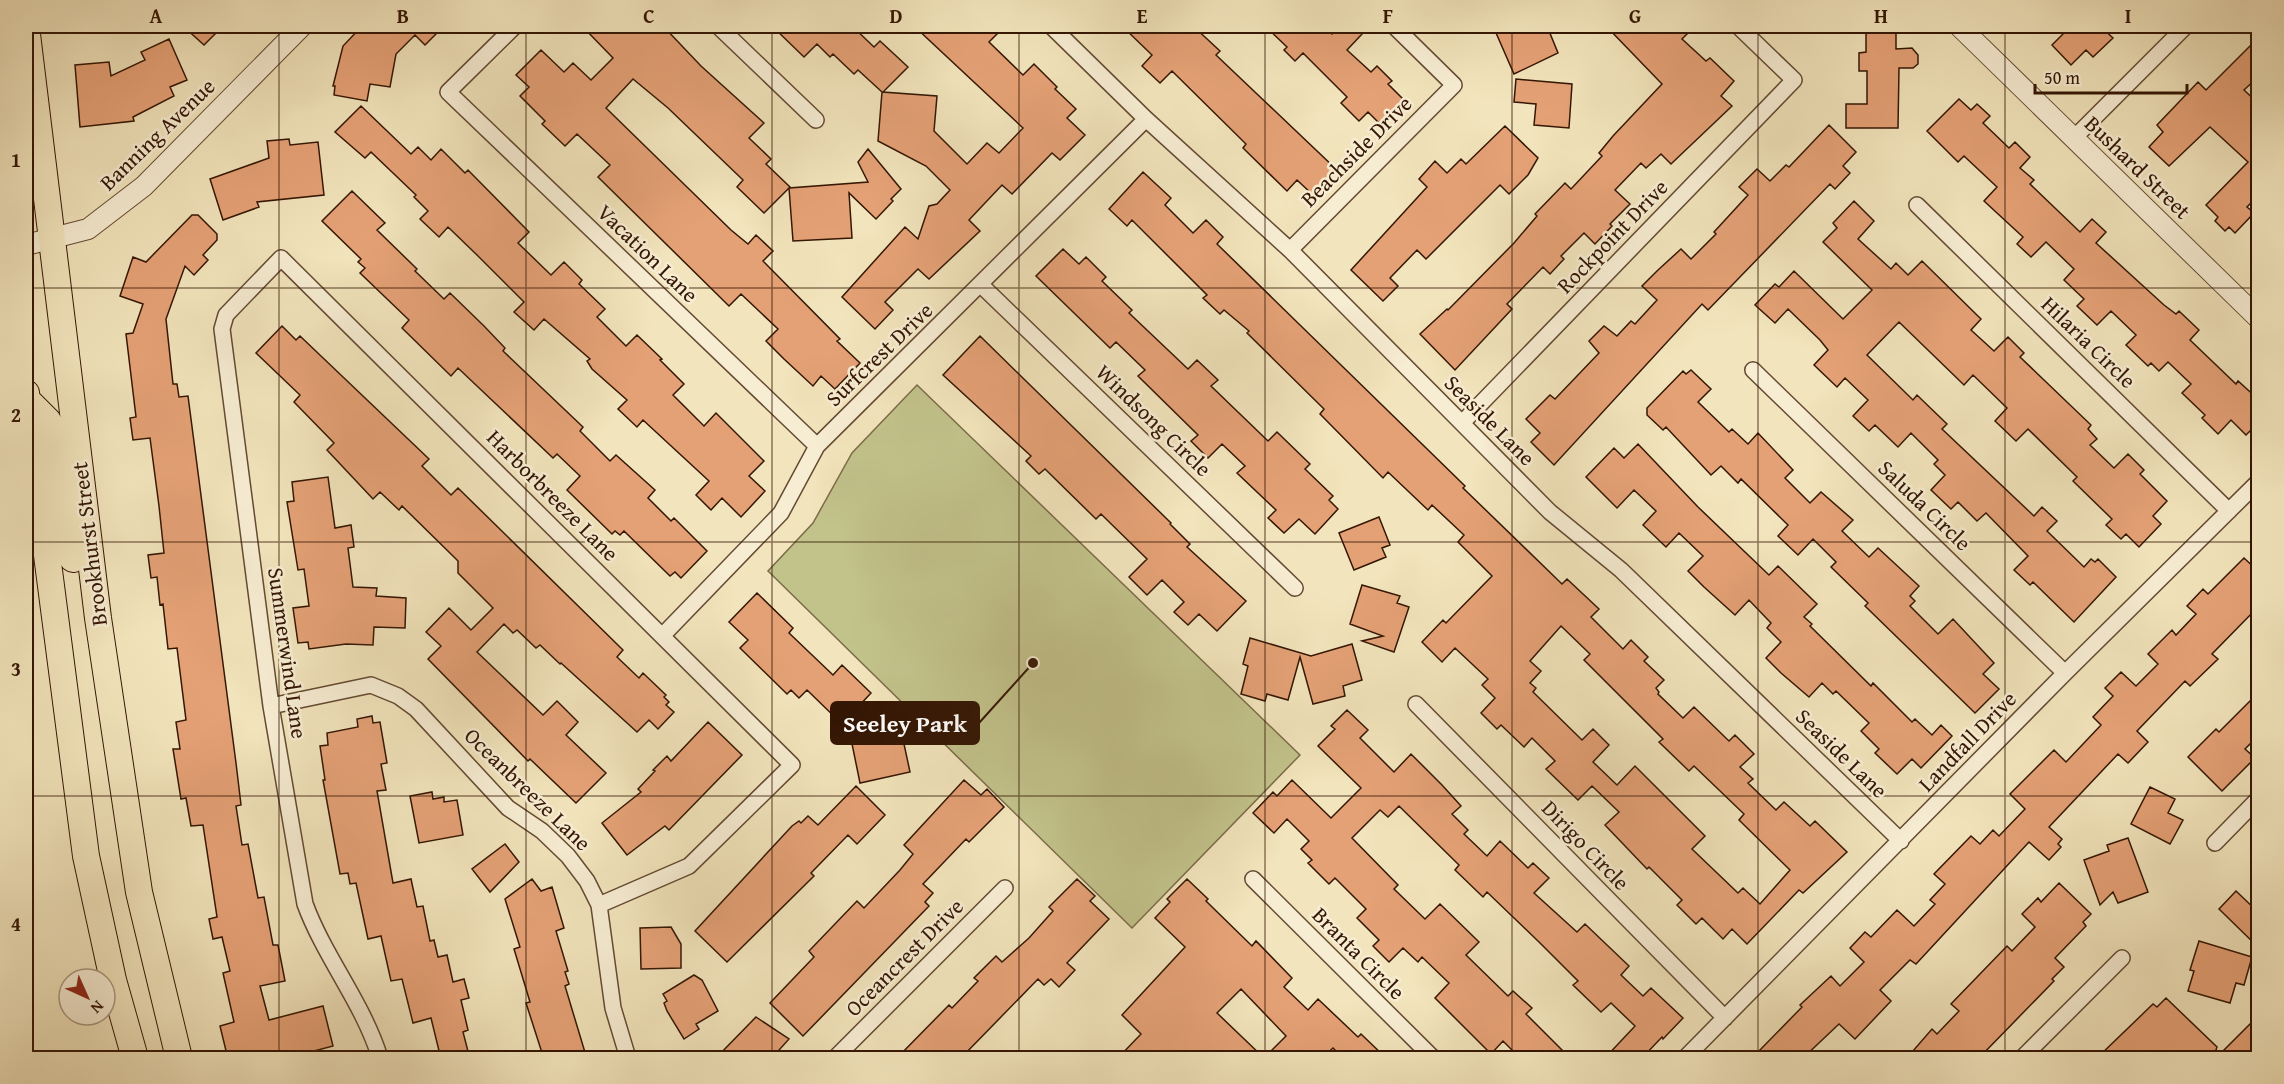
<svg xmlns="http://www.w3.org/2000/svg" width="2284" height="1084" viewBox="0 0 2284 1084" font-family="'Gentium Book Plus',serif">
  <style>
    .green { fill: #c2c28b; stroke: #7b6c48; stroke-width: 1.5 }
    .building { fill: #e5a176; stroke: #341604; stroke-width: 1.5; fill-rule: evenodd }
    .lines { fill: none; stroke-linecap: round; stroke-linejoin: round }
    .minor-casing { stroke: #644a32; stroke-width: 18 }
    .tertiary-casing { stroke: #644a32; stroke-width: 22 }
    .primary-casing { stroke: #341604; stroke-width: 28 }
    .minor { stroke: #f7edd3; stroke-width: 15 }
    .tertiary { stroke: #f7edd3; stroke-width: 20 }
    .primary { stroke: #f2e4bc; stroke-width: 26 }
    .grid { fill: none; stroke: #341604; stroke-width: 1.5; stroke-opacity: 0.55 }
    .labels { text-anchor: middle; stroke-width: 5; stroke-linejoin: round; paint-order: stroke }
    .street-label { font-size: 22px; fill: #341604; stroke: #f7edd3 }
    .leader { fill: none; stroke: #341604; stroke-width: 2 }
    .callout-dot { fill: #341604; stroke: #f7edd3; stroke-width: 2 }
    .callout { fill: #341604; stroke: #341604; stroke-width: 2 }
    .callout-label { font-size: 24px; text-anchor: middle; font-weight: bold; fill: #fff }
    .neatline { fill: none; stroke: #341604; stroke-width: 2 }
    .grid-label { font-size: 20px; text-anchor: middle; font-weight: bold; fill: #341604 }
  </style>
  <rect width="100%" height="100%" fill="#f2e4bc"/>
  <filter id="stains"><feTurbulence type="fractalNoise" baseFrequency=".00333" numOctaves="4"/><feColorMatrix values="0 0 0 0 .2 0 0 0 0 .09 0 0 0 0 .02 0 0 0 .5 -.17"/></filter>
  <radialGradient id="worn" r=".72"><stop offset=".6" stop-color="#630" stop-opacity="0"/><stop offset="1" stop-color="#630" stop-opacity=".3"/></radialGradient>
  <!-- green -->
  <path class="green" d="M917 385 1300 755 1132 928 768 571 813 523 852 453Z"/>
  <!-- building -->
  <path class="building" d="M183 26H223L204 45Z
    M362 26H444L425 45 415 35 396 54 390 87 370 84 367 101 334 95 335 86H333L343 46Z
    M582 26H663L701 66 764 123 749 138 771 159 766 164 790 187 764 213 737 187 743 180 668 108 633 79 606 108 731 230 748 244 756 235 773 251 763 261 840 339 837 341 860 363 835 389 821 376 813 386 784 359 766 341 778 329 741 294 729 306 598 177 610 165 577 134 565 146 542 124 545 121 520 96 529 87 516 75 541 50 564 72 573 63 591 80 613 58Z
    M772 26H852L874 47 880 41 908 67 883 92 937 96 934 131 967 164 987 143 999 153 1023 128 914 26H1005L989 42 1023 75 1034 64 1057 87 1055 89 1076 109 1067 118 1085 135 1060 160 1052 153 1012 194 1002 185 969 220 980 231 929 279 918 269 885 302 893 310 875 329 842 297 905 227 918 239 929 206 937 204 950 190 926 166 878 141 882 92 858 70 854 74 833 54 830 57 817 44 804 57Z
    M1122 26H1193L1220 51 1216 55 1337 170 1313 195 1297 180 1287 191 1243 148 1246 144 1172 71 1160 83 1142 66 1152 55Z
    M1265 26H1323L1332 34 1340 26H1353L1362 34 1347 50 1371 72 1377 66 1392 81 1388 84 1406 102 1382 126 1368 112 1359 121 1341 103 1347 97 1303 53 1295 61 1284 50 1287 47Z
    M1493 26H1547L1558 53 1514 74Z
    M1606 26H1695L1682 39 1706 61 1710 58 1734 81 1721 96 1732 106 1671 164 1661 154 1646 168 1641 163 1615 190 1630 204 1610 224 1612 226 1595 244 1584 233 1561 256 1564 259 1550 274 1543 267 1507 304 1512 309 1455 370 1420 334 1447 309 1448 310 1514 243 1537 216 1535 214 1565 183 1571 189 1602 156 1599 153 1613 136 1662 84Z
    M2071 26H2100L2113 38 2093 57 2086 50 2071 65 2052 45Z
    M1866 29 1896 30V49L1912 48 1918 55V64L1913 68H1899L1898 128H1846V104H1867V71H1859V53L1866 52Z
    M2259 37V76L2244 90 2259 104V195L2247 207 2254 213 2235 233 2229 227 2225 231 2215 221 2218 217 2206 205 2248 162 2210 127 2169 166 2149 147 2163 132 2157 125 2198 82 2206 90Z
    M169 39 187 80 170 87 174 96 133 117 134 121 80 127 75 65 109 62 111 76 145 60 141 52Z
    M1516 79 1572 84 1569 128 1534 125 1536 104 1514 102Z
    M1959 99 1971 110 1977 104 1990 116 1983 123 2009 148 2015 142 2030 157 2020 168 2034 180 2030 184 2080 232 2092 219 2106 232 2096 243 2164 305 2176 314 2179 311 2199 330 2190 340 2236 384 2238 381 2259 400V422L2246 435 2231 420 2218 434 2202 418 2205 415 2182 393 2191 384 2168 362 2159 371 2151 363 2148 366 2126 345 2136 335 2111 311 2097 325 2077 306 2084 299 2064 280 2074 269 2046 242 2031 257 2017 244 2023 237 1984 201 1997 187 1964 156 1958 162 1927 131Z
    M361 106 411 154 418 147 431 160 441 149 465 173 468 170 529 232 518 243 551 275 564 262 582 280 579 284 605 309 597 317 626 346 637 335 662 359 660 360 684 384 673 395 704 426 716 413 764 461 749 476 765 491 741 517 722 498 711 510 696 495 709 481 643 420 637 427 618 409 627 400 592 369 587 361 590 359 544 319 534 330 514 312 524 302 477 255 448 227 439 237 420 219 428 211 414 197 416 195 371 152 365 158 335 132Z
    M1829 125 1856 152 1843 166 1850 173 1835 189 1830 184 1708 310 1702 304 1554 465 1531 442 1540 433 1526 419 1550 395 1555 399 1599 353 1589 341 1604 326 1617 336 1631 321 1635 324 1657 300 1642 286 1658 270 1681 249 1691 259 1716 234 1714 232 1748 195 1739 187 1757 169 1770 181 1786 165 1789 167Z
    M1505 126 1538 158 1528 175 1509 194 1500 185 1426 259 1417 250 1390 278 1398 286 1383 301 1351 270 1427 187 1419 179 1435 161 1447 173 1461 159 1466 164Z
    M289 139 290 145 318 142 324 195 257 202 259 207 223 220 210 179 269 158 267 141Z
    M868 149 901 189 891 199 893 201 876 219 849 193 852 238 793 241 789 188 868 182 858 162Z
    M1143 172 1171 198 1165 205 1193 233 1206 220 1223 237 1217 244 1465 486 1463 488 1562 584 1567 579 1599 609 1591 617 1623 649 1631 640 1648 657 1644 661 1664 680 1656 688 1659 692 1658 694 1683 718 1694 707 1729 741 1735 735 1754 754 1740 767 1753 779 1748 783 1776 810 1784 802 1810 826 1815 821 1847 852 1803 893 1799 890 1747 944 1732 929 1723 939 1702 918 1696 924 1677 905 1682 900 1649 867 1647 869 1605 825 1619 812 1592 786 1578 800 1546 769 1555 761 1532 738 1524 747 1501 725 1497 729 1481 713 1495 698 1482 685 1488 679 1455 648 1442 662 1422 642 1443 620 1446 623 1492 576 1458 542 1464 535 1432 505 1428 510 1388 472 1383 478 1320 414 1324 409 1247 333 1249 331 1224 310 1220 314 1203 298 1207 295 1132 220 1127 226 1109 209ZM1561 626 1590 654 1584 660 1663 739 1659 742 1689 771 1694 766 1744 814 1739 820 1790 870 1760 904 1743 888 1738 893 1692 849 1705 836 1635 766 1617 785 1593 762 1609 745 1593 729 1582 740 1533 692 1536 688 1530 683 1541 671 1530 661Z
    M352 191 385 223 377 230 417 269 415 271 444 299 450 293 484 326 505 348 503 351 583 427 580 431 610 461 616 455 655 490 648 498 671 521 674 518 707 551 681 578 675 572 670 576 624 531 620 535 615 531 612 534 567 490 580 476 557 454 553 458 458 368 451 376 402 328 409 320 360 273 365 268 358 262 361 259 322 221Z
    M1854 201 1874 221 1858 239 1891 269 1896 263 1908 275 1922 261 1981 319 1971 330 1994 351 2008 337 2024 353 2020 357 2091 425 2088 429 2097 439 2090 445 2114 468 2128 454 2144 470 2140 474 2167 501 2153 516 2161 524 2139 547 2126 534 2121 539 2106 525 2112 519 2073 481 2077 477 2028 429 2016 441 1995 421 2007 408 1973 375 1964 385 1899 322 1867 355 1913 400 1917 395 1947 424 1942 429 2034 516 2042 507 2057 521 2047 531 2084 567 2091 559 2095 562 2098 559 2116 577 2074 622 2033 582 2030 585 2014 570 2028 556 1986 513 1977 521 1958 502 1951 509 1931 490 1945 475 1934 464 1938 460 1911 433 1898 447 1875 425 1869 431 1853 416 1868 400 1845 378 1837 387 1814 365 1828 350 1820 340 1788 309 1775 323 1755 305 1775 284 1779 287 1794 271 1843 319 1872 290 1823 242 1837 228 1833 223Z
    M192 215H198L217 234V240L203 255 208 260 194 275 185 266 166 319 173 384H177L179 397 188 396 236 763 241 805 236 806 242 845 248 844 258 898 264 897 273 945H278L285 981 260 986 269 1020 323 1006 333 1046 314 1051 316 1059H228L220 1026 234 1022 223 973 230 971 222 937 213 939 209 919 217 917 203 825 191 826 186 798 181 799 173 749H180L176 722 186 720 177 648 168 649 163 604 160 605 157 577 151 578 148 555 164 553 159 506 150 438 133 440 130 418 136 417 126 334 133 333 143 304 120 296 133 257 146 262Z
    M1063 249 1079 264 1086 257 1106 277 1102 281 1132 310 1129 313 1188 369 1197 360 1218 380 1211 386 1268 441 1277 432 1310 464 1305 469 1333 496 1329 500 1338 509 1315 534 1299 519 1284 533 1268 518 1276 510 1237 473 1245 466 1222 444 1208 458 1191 441 1198 435 1138 376 1145 370 1116 342 1110 348 1036 276Z
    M282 326 296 340 300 336 429 459 422 466 451 495 458 488 623 650 617 657 639 678 643 673 666 695 664 697 669 702 666 705 674 712 658 729 649 720 637 732 561 663 560 664 540 645 536 648 517 630 513 633 504 624 477 652 543 715 557 701 578 722 566 735 606 773 576 803 530 759 528 761 428 659 441 646 426 632 449 608 471 630 493 608 458 573V561L454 557 402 506 399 510 380 492 373 499 327 450 334 443 294 402 300 395 256 353Z
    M980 336 1171 523 1170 524 1190 544 1187 547 1246 601 1217 631 1199 614 1188 625 1174 612 1184 602 1162 580 1147 595 1129 577 1147 559 1101 514 1096 519 1045 469 1039 474 1026 461 1031 456 943 375Z
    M1691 370 1711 389 1698 402 1729 432 1732 429 1748 444 1758 433 1793 470 1785 478 1810 503 1821 492 1853 520 1842 531 1869 557 1878 548 1919 586 1910 596 1915 601 1910 606 1938 634 1953 619 1994 663 1983 674 1999 689 1975 713 1865 606 1868 603 1831 567 1836 562 1813 539 1798 555 1778 536 1788 525 1741 479 1738 483 1721 466 1711 475 1666 427 1663 430 1647 415V408L1683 371 1686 374Z
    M1638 444 1698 507 1769 575 1778 566 1817 604 1804 617 1812 624 1810 626 1871 686 1873 683 1912 722 1915 719 1932 735 1941 725 1952 736 1921 768 1912 759 1897 774 1875 753 1879 749 1861 731 1869 723 1836 691 1833 694 1822 683 1809 697 1781 673 1766 658 1781 642 1767 628 1771 623 1749 600 1735 615 1704 587 1688 571 1703 556 1679 533 1666 547 1643 525 1656 511 1634 490 1617 508 1586 477 1614 448 1624 458Z
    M328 477 335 528 351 525 354 547 348 548 353 587 377 588 376 596 406 598 405 628 374 627 373 645 346 644 309 649 308 642 298 643 293 608 309 606 304 569 298 570 287 502 294 501 292 482Z
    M1379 517 1390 545 1382 548 1386 557 1354 570 1339 533Z
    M2244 558 2259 572V606L2212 654 2218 659 2190 686 2185 681 2137 731 2148 742 2128 763 2118 754 2049 827 2062 839 2058 844 2061 847 2049 860 2029 842 1916 964 1910 960 1880 990 1891 1001 1855 1039 1839 1024 1802 1059H1767L1759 1051 1802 1007 1800 1005 1831 976 1840 986 1864 962 1850 948 1865 932 1871 937 1897 910 1914 926 1935 904 1930 900 1945 884 1934 874 1971 836 1980 844 1993 830 1999 836 2025 809 2010 794 2054 750 2066 762 2101 725 2093 717 2113 696 2105 688 2121 672 2136 686 2158 664 2148 654 2172 630 2176 635 2196 614 2187 606 2203 589 2208 594Z
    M1362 585 1400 596 1397 603 1409 607 1394 652 1362 641 1383 636 1350 624Z
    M757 593 793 628 789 633 833 675 842 665 871 693 842 724 807 690 799 698 791 690 787 694 740 648 748 640 729 622Z
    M1250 638 1311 656 1352 644 1362 680 1343 686 1345 696 1313 704 1300 657 1288 700 1267 694 1265 701 1241 694 1248 666 1243 664Z
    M2259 692V735L2245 749 2255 758 2222 791 2188 757 2216 729 2219 732Z
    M1347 710 1368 730 1360 738 1394 772 1411 754 1442 785 1461 806 1452 814 1468 830 1464 834 1487 856 1500 841 1528 868 1533 863 1549 878 1534 893 1577 932 1585 924 1629 966 1621 975 1643 996 1651 988 1683 1018 1663 1039 1662 1037 1641 1059H1604L1635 1026 1611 1003 1601 1012 1573 985 1578 981 1539 942 1487 892 1483 897 1455 870 1459 865 1399 806 1388 817 1380 810 1352 838 1398 885 1394 889 1425 919 1440 904 1479 942 1466 955 1508 996 1513 991 1532 1008 1526 1014 1571 1059H1521L1503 1041 1491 1054 1435 998 1449 983 1422 957 1418 962 1403 948 1389 962 1373 946 1379 940 1357 918 1366 909 1335 878 1329 884 1308 863 1312 860 1301 849 1309 841 1287 819 1274 833 1253 813 1273 792 1277 796 1292 780 1331 818 1361 788 1318 746 1335 729 1331 726Z
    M372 716 373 723 380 722 387 763 381 764 386 790 377 791 393 883 411 879 417 907 423 906 430 941 434 940 438 957 447 955 453 982 464 979 469 998 461 1000 468 1030 463 1032 470 1059H441L431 1018 413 1023 402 979 391 981 381 936 368 939 356 883 350 884 348 873 340 874 323 780H325L320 746 328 745 327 733 358 727 357 719Z
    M708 722 742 755 669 830 665 826 627 855 602 823 641 792 638 789 655 771 653 770 667 756 671 761Z
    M874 729 875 735 901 730 910 772 860 783 850 734Z
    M964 780 981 795 987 789 1004 807 969 842 966 839 923 884 933 893 925 902 929 906 803 1036 770 1003 814 957 809 951 857 901 864 908 900 870 913 854 904 845Z
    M856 786 885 815 857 844 848 835 811 873 814 876 727 962 695 931 792 826 799 821 801 823 808 816 818 825Z
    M2150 787 2175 799 2168 813 2183 820 2170 844 2131 824Z
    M432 792 433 799 444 797V802L457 800 463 835 419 843 410 796Z
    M2128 838 2148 892 2118 903 2113 892 2100 905 2084 860 2109 851 2107 845Z
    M505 844 519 862 490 892 472 869Z
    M532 879 541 891 552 887 564 928 556 931 568 971 565 972 569 984 565 986 587 1059H544L526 1003 530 1002 514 949 520 947 505 899Z
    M1077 879 1095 896 1090 901 1109 919 1067 963 1075 970 1059 987 1051 979 1044 985 1038 979 960 1059H896L949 1005 952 1008 978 981 974 978 996 956 1002 962 1029 938 1053 911 1049 907Z
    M1187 879 1208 899 1206 901 1252 946 1256 941 1292 978 1284 987 1308 1010 1318 999 1358 1037 1361 1034 1387 1059H1344L1333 1048 1321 1059H1117L1141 1034 1122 1015 1185 947 1155 918 1170 902 1167 899ZM1241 989 1286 1036 1264 1058 1217 1013Z
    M2059 883 2091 914 2083 922 2086 926 2055 958 2064 967 2052 979 2054 981 1978 1059H1906L1932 1029 1937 1034 1959 1011 1951 1004 2007 946 2012 951 2035 927 2022 914 2038 898 2041 902Z
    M2236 891 2259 913V948L2219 909Z
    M671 927 681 944V968L641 969 640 928Z
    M2199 941 2252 957 2244 985 2236 983 2230 1003 2188 991 2194 971 2190 970Z
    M694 975 702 980 718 1011 696 1024 699 1029 684 1039 667 1011 664 1003 667 1001 663 994Z
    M2166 998 2217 1047 2213 1059H2096L2153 1004 2157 1007Z
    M2259 1015V1059H2215Z
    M756 1017 789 1039 771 1059H715Z"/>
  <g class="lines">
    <defs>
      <path id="minor" d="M515 26 448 92 817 446
        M718 26 816 120
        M1051 26 1146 119 1290 250 1550 512 1621 570 1901 841
        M2074 138 2186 26
        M1917 205 2229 511
        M1290 250 1454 85 1394 26
        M981 285 1295 588
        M1753 370 2065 673
        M1462 423 1794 80 1738 26
        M663 635 781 513 817 446 1146 119
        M1416 704 1725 1018
        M271 706 371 685 398 696 416 709 508 808 542 831 568 856 587 881 599 905 613 1008 628 1058
        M2215 843 2258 799
        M1253 879 1433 1058
        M380 1058C363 1003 325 958 305 904L271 706 222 329 226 315 281 258 792 765 689 866 599 905
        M835 1058 1005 888
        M1685 1058 2065 673 2258 482
        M2022 1058 2122 958"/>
      <path id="tertiary" d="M1959 26 2258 318
        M26 245 88 229 144 186 302 26"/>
      <path id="primary" d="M26 26 98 618 139 892 179 1058
        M26 393 86 856 113 980 135 1058
        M27 400 48 421 58 442 73 559"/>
    </defs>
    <!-- minor casing -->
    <use href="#minor" class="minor-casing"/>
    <!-- tertiary casing -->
    <use href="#tertiary" class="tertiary-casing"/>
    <!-- primary casing -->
    <use href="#primary" class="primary-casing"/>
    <!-- minor -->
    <use href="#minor" class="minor"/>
    <!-- tertiary -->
    <use href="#tertiary" class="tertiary"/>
    <!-- primary -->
    <use href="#primary" class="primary"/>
  </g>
  <!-- grid -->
  <path class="grid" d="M279 26V1058M526 26V1058M772 26V1058M1019 26V1058M1265 26V1058M1512 26V1058M1758 26V1058M2005 26V1058M26 288H2258M26 542H2258M26 796H2258"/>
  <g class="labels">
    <!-- street labels -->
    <g class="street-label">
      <text transform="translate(157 134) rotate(-44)" y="8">Banning Avenue</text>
      <text transform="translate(1356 151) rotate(-45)" y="8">Beachside Drive</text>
      <text transform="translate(2138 167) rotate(44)" y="8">Bushard Street</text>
      <text transform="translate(1612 236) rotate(-46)" y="8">Rockpoint Drive</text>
      <text transform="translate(648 253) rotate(44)" y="8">Vacation Lane</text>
      <text transform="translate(2089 342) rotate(44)" y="8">Hilaria Circle</text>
      <text transform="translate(879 354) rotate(-44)" y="8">Surfcrest Drive</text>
      <text transform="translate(1154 420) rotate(44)" y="8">Windsong Circle</text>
      <text transform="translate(1490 420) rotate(45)" y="8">Seaside Lane</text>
      <text transform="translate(553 495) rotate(45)" y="8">Harborbreeze Lane</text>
      <text transform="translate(1925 505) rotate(44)" y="8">Saluda Circle</text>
      <text transform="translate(89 544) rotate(-97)" y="8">Brookhurst Street</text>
      <text transform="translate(288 653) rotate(82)" y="8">Summerwind Lane</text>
      <text transform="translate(1967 741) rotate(-46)" y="8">Landfall Drive</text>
      <text transform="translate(1842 753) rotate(44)" y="8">Seaside Lane</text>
      <text transform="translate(528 789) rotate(44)" y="8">Oceanbreeze Lane</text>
      <text transform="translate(1586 845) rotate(46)" y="8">Dirigo Circle</text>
      <text transform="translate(1359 953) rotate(45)" y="8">Branta Circle</text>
      <text transform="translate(904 957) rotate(-45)" y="8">Oceancrest Drive</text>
    </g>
  </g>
  <!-- callouts -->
  <path class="leader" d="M1033 663L979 723"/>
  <circle class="callout-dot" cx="1033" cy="663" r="6"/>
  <rect class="callout" x="831" y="702" width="148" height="42" rx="6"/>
  <g class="callout-label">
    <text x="905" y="732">Seeley Park</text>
  </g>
  <!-- margin -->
  <rect width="2284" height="1084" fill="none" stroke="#f2e4bc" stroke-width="66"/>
  <!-- north arrow -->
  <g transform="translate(87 997) rotate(135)"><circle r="28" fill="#f7edd3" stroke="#a99780" stroke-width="1.5"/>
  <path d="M0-4.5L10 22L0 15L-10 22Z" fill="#8f2418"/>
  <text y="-9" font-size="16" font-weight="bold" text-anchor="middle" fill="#341604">N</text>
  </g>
  <!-- scale -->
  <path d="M2035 84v9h152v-9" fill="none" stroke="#341604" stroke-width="3"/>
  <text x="2044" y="84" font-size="18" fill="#341604" stroke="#f7edd3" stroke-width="4.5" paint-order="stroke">50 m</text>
  <rect x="33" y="33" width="2218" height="1018" class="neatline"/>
  <g class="grid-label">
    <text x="156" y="23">A</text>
    <text x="403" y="23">B</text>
    <text x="649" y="23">C</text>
    <text x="896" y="23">D</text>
    <text x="1142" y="23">E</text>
    <text x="1388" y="23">F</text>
    <text x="1635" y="23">G</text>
    <text x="1881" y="23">H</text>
    <text x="2128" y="23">I</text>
    <text x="16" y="167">1</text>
    <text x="16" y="422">2</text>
    <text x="16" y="676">3</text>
    <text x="16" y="931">4</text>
  </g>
  <rect width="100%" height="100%" filter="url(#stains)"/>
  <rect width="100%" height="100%" fill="url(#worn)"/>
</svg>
